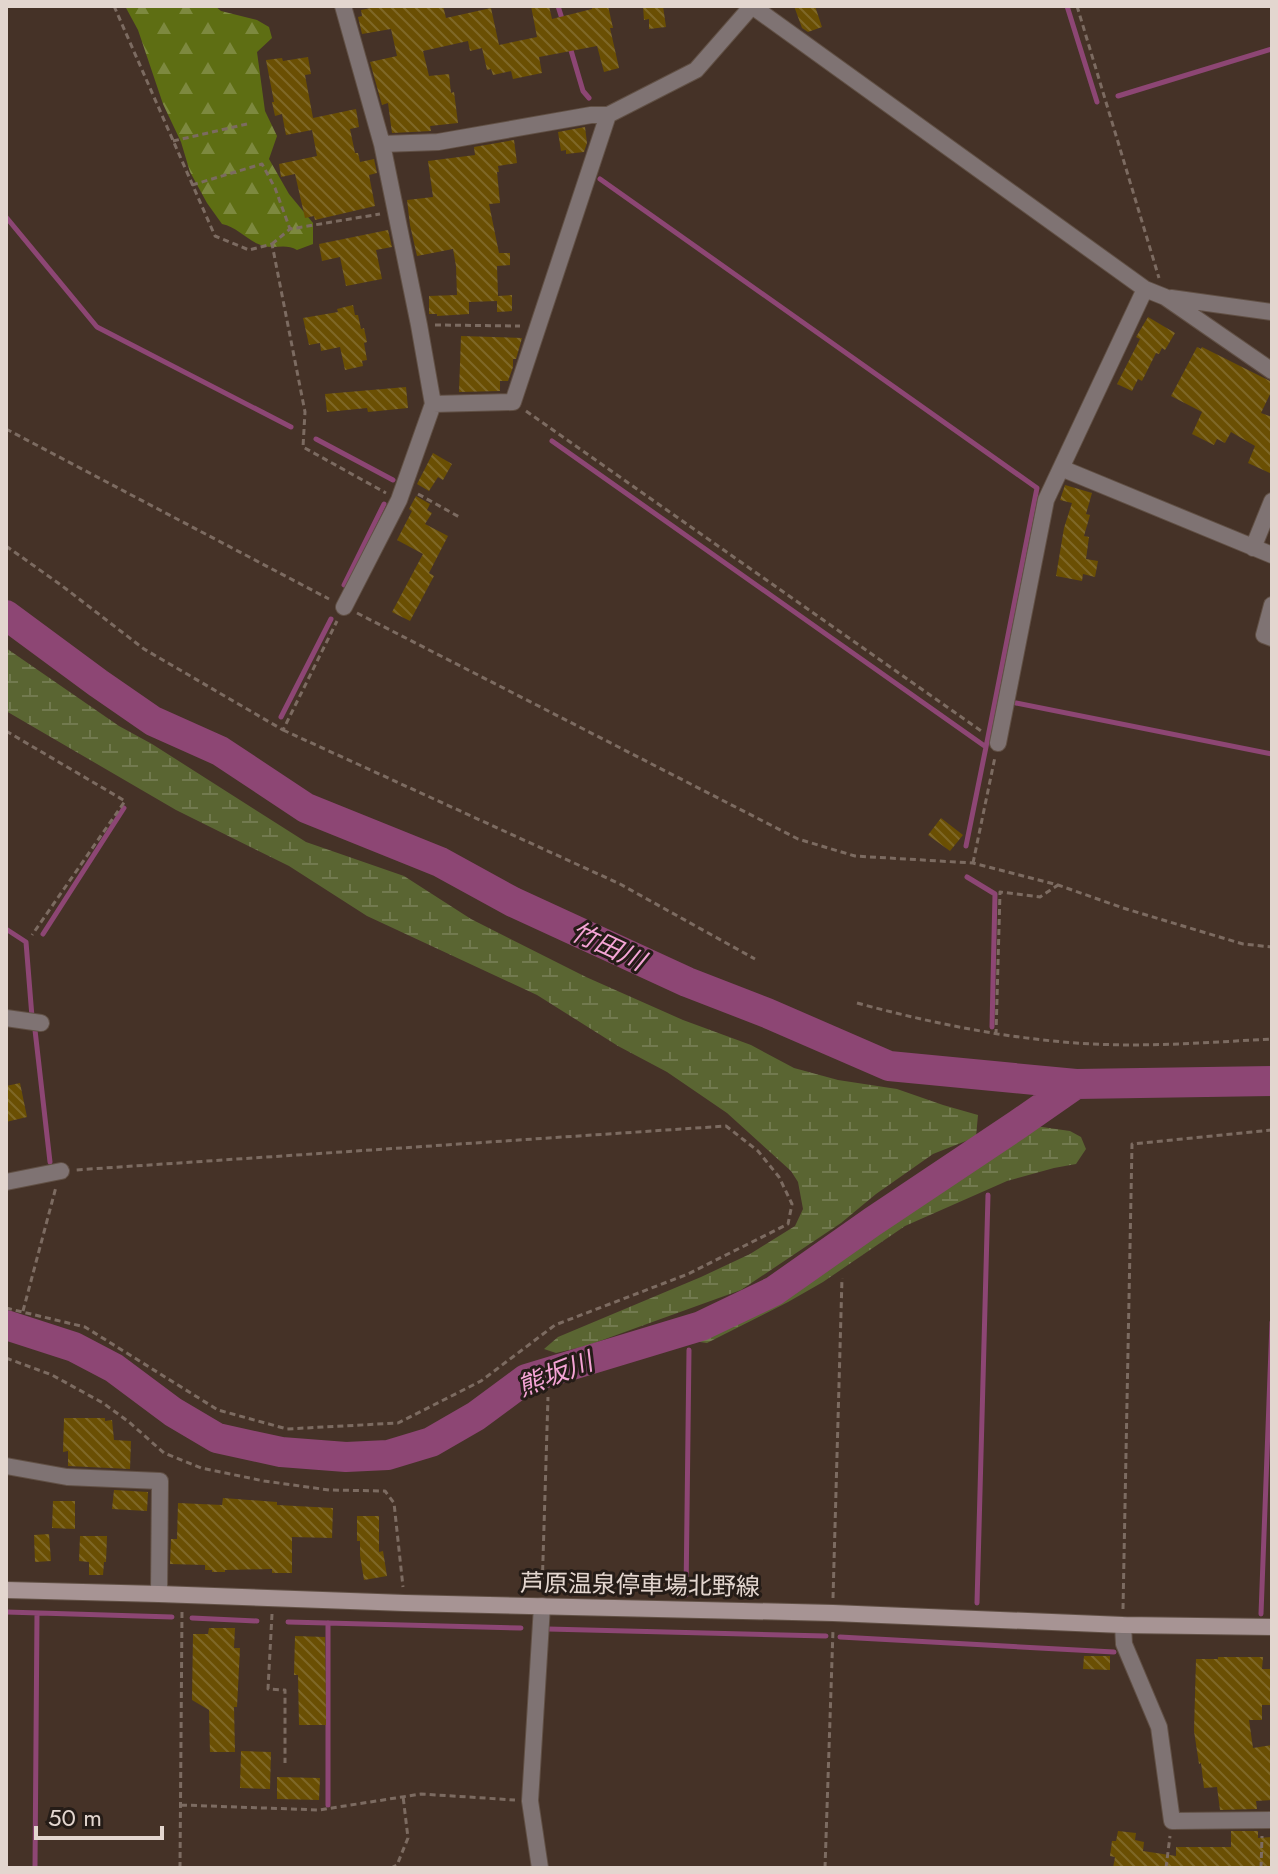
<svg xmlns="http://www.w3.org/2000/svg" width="1278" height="1874" viewBox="0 0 1278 1874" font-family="Jost,'Noto Sans JP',sans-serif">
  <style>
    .forest { fill: url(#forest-firs) }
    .wetland { fill: url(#wetland-marsh) }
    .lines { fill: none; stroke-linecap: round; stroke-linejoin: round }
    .stream { stroke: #8d4674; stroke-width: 5 }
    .river { stroke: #8d4674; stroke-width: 30 }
    .building { fill: url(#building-back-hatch) }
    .street-casing { stroke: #615045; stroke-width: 18 }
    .secondary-casing { stroke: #615045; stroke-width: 18 }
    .path { stroke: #7c6b61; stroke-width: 3; stroke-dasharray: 6 4; stroke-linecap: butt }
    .street { stroke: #7f7373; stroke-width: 16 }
    .secondary { stroke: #a79494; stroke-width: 16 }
    .labels { text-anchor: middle; stroke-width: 6; stroke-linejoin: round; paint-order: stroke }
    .street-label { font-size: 24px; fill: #e3d6cf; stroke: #251c17 }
    .water-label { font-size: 26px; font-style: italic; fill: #f5a4d6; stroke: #251c17 }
  </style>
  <defs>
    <pattern id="forest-firs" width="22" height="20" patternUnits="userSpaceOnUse" patternTransform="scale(2)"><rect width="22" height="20" fill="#5e6e13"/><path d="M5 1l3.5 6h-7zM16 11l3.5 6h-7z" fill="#7d893f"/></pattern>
    <pattern id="wetland-marsh" width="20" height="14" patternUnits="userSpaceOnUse" patternTransform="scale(2)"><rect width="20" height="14" fill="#5a6532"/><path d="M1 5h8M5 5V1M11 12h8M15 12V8" fill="none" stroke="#727a4f"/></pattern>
    <pattern id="building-back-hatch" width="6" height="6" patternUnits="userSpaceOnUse" patternTransform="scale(2)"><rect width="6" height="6" fill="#6a4f03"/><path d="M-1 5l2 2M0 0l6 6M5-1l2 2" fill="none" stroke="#7f6827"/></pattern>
  </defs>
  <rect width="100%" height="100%" fill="#453227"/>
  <!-- forest -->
  <path class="forest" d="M125 6H215L221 11 257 20 269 27 272 38 257 52 265 111 277 136 269 159 289 194 313 223V244L297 250C286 243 275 249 264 246 248 242 238 227 222 224L207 203 190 172 181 142 163 104 138 30Z"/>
  <!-- wetland -->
  <path class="wetland" d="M6 648 119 726 152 744 306 842 404 876 471 919 586 977 683 1020 751 1045 794 1068 838 1080 897 1089 943 1105 978 1115 976 1137 933 1154 876 1194 841 1223 741 1290 586 1346 556 1353 544 1349 558 1337 701 1277 750 1254 795 1226 803 1209 798 1182 791 1171 727 1113 667 1072 618 1046 537 995 367 916 289 866 176 810 6 711Z
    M1035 1126 1070 1131 1081 1137 1086 1149 1076 1164 1054 1168 1007 1181 905 1226 823 1282 788 1302 707 1343 693 1341 695 1336 710 1326 752 1310 809 1276 908 1207 962 1175 1019 1133Z"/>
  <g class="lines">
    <!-- stream -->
    <path class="stream" d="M558 6 563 22
      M1067 6 1097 102
      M570 47 583 91 589 98
      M1118 96 1272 49
      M600 179 1037 488 986 747
      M6 217 97 327 291 427
      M316 439 393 480
      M552 441 986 747 966 846
      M344 585 384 504
      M1016 703 1272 754
      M281 717 331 619
      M967 877 995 894 992 1027
      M6 929 26 942 32 1017
      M43 934 124 808
      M35 1030 50 1162
      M686 1595 689 1350
      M977 1603 988 1195
      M6 1612 172 1617
      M1261 1614 1272 1322
      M192 1618 257 1621
      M288 1622 521 1628
      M328 1623V1805
      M548 1629 826 1636
      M840 1637 1114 1652
      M35 1868 37 1613"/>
    <!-- river -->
    <path class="river" d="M6 615 98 683 153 721 220 751 306 808 440 862 513 902 687 982 767 1013 889 1066 1076 1084 1272 1081
      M6 1325 74 1347 114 1368 173 1412 217 1438 281 1452 346 1457 388 1455 431 1442 476 1416 526 1379 701 1326 774 1291 872 1222 1017 1125 1076 1084"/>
  </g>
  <!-- building -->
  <path class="building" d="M380 6H443L446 18 491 8 499 45 537 37 531 6H549L552 19 592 9V6H608L613 28H610L619 68 604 72 597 46 539 57 542 73 513 79 511 71 493 75 491 69 487 70 482 48 470 51 468 41 423 51 429 76 449 74 451 93 454 92 458 123 430 126 431 131 392 133 388 103 382 105 370 62 397 56 391 29 362 34 358 17 362 16 361 10Z
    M643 6H663L666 27 649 29V19L644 20Z
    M794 6H815L822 27 808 32 802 28Z
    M308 57 311 74 305 75 313 118 356 109 359 127 350 129 355 153H358L360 162 374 159 377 173 369 175 375 206 315 220 314 216 305 218 295 174 281 177 279 164 317 156 312 130 286 135 282 114 275 116 272 102H274L266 60 282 58 283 61Z
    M585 127 587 143 584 152 566 154V150L561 151 558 132Z
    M514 140 517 163 498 166 499 172H497L500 203 489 204 499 253H510V265L497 266 498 296 512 295V311L497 312V301L469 302V314L437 316V314H429V296L457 295 456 266 453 249 417 256 410 225 407 200 433 197 428 161 475 155 474 147Z
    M388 230 392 247 376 250 382 279 346 286 340 257 322 261 319 244Z
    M353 305 355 315H358L361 329 364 328 367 342 364 343 367 360 362 361 363 366 345 370 340 347 321 351 320 343 309 345 303 318 338 312 337 309Z
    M1148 317 1175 333 1165 350 1162 348 1159 354 1156 353 1142 381 1138 379 1132 391 1117 384 1140 339 1136 337Z
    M461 336 522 338 516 359H513V367L508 381H500V391L459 392Z
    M1197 347 1201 349 1202 347 1272 382V390L1261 413 1272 417V474L1248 463 1255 446 1231 432 1225 443 1217 439 1214 445 1192 434 1202 412 1171 396Z
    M406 387 408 408 368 412 367 408 327 412 325 394Z
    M433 453 452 464 443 480 438 477 429 491 417 484Z
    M1065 485 1092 493 1086 514 1090 515 1084 536 1089 537 1086 559 1098 561 1095 577 1083 574 1082 581 1056 576 1064 528 1072 503 1060 500Z
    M416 496 430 504 427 510 432 513 425 524 448 536 429 573 434 576 410 621 392 612 423 554 397 540 412 511 409 509Z
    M941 818 963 835 950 851 928 835Z
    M20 1083 27 1117 6 1122V1086Z
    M64 1418H105V1421L112 1420 114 1440 131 1441 130 1469 68 1466V1451L63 1452Z
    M114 1490 148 1492 147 1511 112 1509Z
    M223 1498 277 1502V1505L333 1508 332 1538 292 1537V1573H272V1569L225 1570V1572H212V1570H205V1565L170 1564 171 1539H177L178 1503 222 1505Z
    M53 1501H75V1529L52 1528Z
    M357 1516H379V1552L383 1551 387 1576 364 1580 360 1555V1541H357Z
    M49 1534 51 1561 35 1562 34 1535Z
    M80 1536H107L106 1562H104L103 1575H89V1562L79 1561Z
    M209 1628H235L234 1648H240L237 1707H234L235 1752H210L209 1710 192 1700 193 1634H208Z
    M295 1636 325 1637 326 1725H299L298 1675H294Z
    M1084 1656H1110V1670L1083 1669Z
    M1218 1657H1263L1262 1669H1272V1705H1262V1720H1249L1253 1748 1272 1745V1800L1256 1801 1257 1809 1220 1810 1217 1787 1204 1788 1201 1763 1199 1764 1194 1731 1196 1659H1218Z
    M241 1751 271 1752 270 1789 240 1788Z
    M277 1777 320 1778 319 1800 277 1799Z
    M1118 1831 1136 1833 1135 1840 1144 1842 1143 1851 1176 1856V1847H1231V1831H1258V1838L1272 1837V1868H1113L1115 1857 1110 1856 1112 1841H1116Z"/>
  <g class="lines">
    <defs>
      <path id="street" d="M343 6 382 144 419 325 433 404 399 500 344 607
        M752 6 1145 289 1165 297 1272 371
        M382 144 438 142 591 115H608
        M1171 298 1272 312
        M433 404 513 402 608 115 696 70 752 6
        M1061 468 1272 555
        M1253 548 1272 501
        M1272 605 1264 635 1272 638
        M998 743 1046 500 1145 289
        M6 1018 41 1023
        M6 1182 61 1171
        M6 1466 67 1477 160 1481 159 1594
        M1123 1625 1124 1644 1159 1727 1172 1821 1272 1820
        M540 1868 530 1801 542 1606"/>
      <path id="secondary" d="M6 1590 159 1594 405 1603 833 1613 1123 1625 1272 1627"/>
    </defs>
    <!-- street casing -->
    <use href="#street" class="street-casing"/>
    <!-- secondary casing -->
    <use href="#secondary" class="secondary-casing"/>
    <!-- path -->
    <path class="path" d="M114 6 215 236 249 250 272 244 305 412 303 447 386 493
      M1077 6 1159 278
      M173 141 247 124
      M192 185 262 164 275 188 290 229
      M272 244 290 229 380 214
      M435 325 520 326
      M526 411 984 733
      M6 429 329 599
      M418 494 461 518
      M6 546 61 585 144 649 283 730 337 621
      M357 613 798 839 855 856 973 863 1058 885 1123 908 1243 944 1272 947
      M283 730 620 884 755 959
      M6 731 125 801 32 935
      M973 863 995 757
      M857 1003C935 1024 1013 1040 1093 1044 1153 1047 1213 1042 1272 1039
      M996 1035 1000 892 1040 897 1058 885
      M6 1308 85 1327 218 1410 287 1429 398 1423 481 1381 555 1325 688 1274 788 1224 792 1204 779 1177 758 1151 726 1126 75 1170
      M23 1311 56 1187
      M6 1358 52 1375 103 1403 129 1422 164 1453 201 1468 264 1481 329 1490 385 1491 394 1503 403 1587
      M542 1591 548 1397
      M833 1598 842 1278
      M1123 1609 1132 1144 1272 1130
      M272 1614 268 1689 285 1690V1763
      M181 1805 319 1810 421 1794 515 1800
      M180 1868 182 1611
      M391 1868 397 1865 408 1838 403 1796
      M825 1868 833 1630
      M1166 1868 1170 1836
      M1261 1868 1262 1836"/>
    <!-- street -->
    <use href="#street" class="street"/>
    <!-- secondary -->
    <use href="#secondary" class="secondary"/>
  </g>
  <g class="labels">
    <!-- street labels -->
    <g class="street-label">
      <text transform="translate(640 1585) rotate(1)" y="8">芦原温泉停車場北野線</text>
    </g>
    <!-- water labels -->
    <g class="water-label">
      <text transform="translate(608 946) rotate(25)" y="9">竹田川</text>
      <text transform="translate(555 1374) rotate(-21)" y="9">熊坂川</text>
    </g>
  </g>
  <!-- border -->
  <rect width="1278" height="1874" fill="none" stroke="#e3d6cf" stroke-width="16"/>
  <!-- scale -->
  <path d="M36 1826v12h126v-12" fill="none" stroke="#e3d6cf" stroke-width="4"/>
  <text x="48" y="1826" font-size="24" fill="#e3d6cf" stroke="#251c17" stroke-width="6" paint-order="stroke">50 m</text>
</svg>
